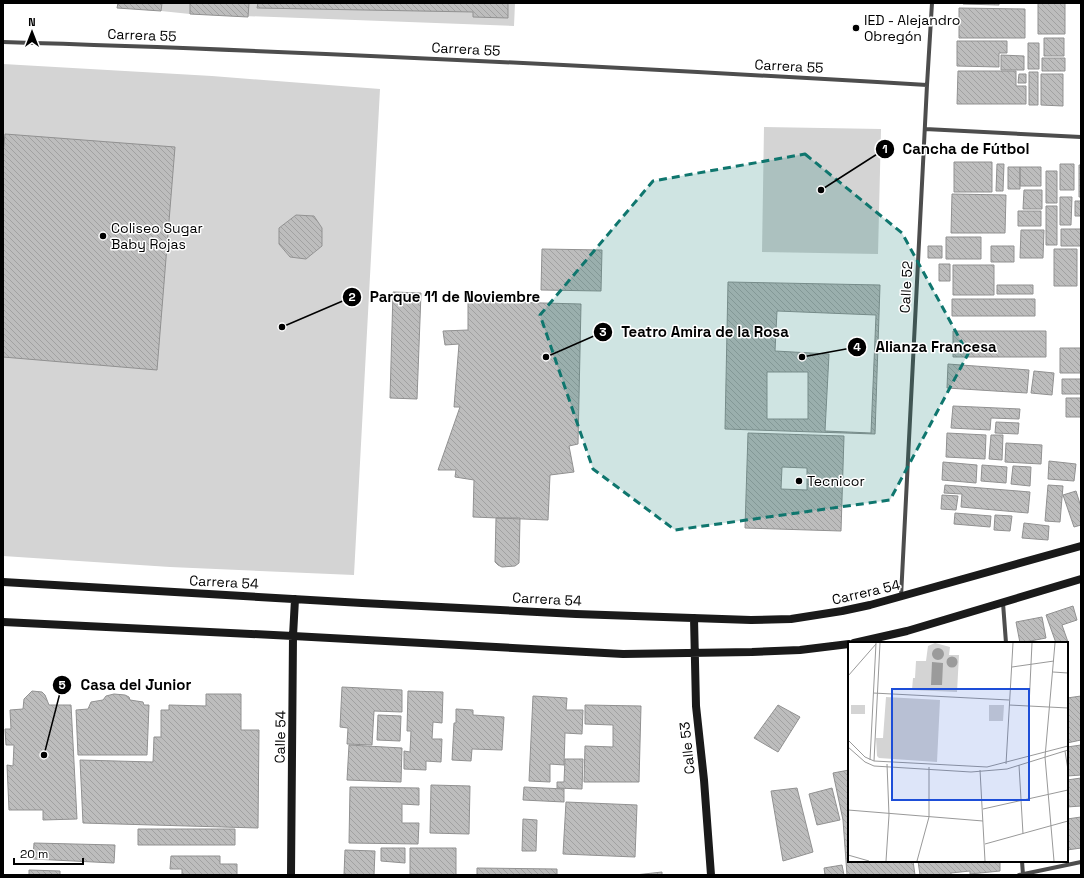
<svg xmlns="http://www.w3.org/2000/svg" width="1084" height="878" viewBox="0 0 1084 878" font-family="'Space Grotesk',sans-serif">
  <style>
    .green { fill: #d4d4d4; fill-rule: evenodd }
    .building { fill: url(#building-back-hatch); stroke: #919191; fill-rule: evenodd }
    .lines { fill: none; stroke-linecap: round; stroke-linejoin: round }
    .street { stroke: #4d4d4d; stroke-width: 4 }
    .secondary { stroke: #1a1a1a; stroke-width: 8 }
    .marked { fill: #0f766e; fill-opacity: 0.2; stroke: #0f766e; stroke-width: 3; stroke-dasharray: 8 5; stroke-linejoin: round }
    .poi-dot { fill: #000; stroke: #fff; stroke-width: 1.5 }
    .labels { text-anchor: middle; stroke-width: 3; stroke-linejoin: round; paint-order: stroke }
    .poi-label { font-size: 14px; fill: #000; stroke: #fff; text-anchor: start }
    .street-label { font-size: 14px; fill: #000; stroke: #fff }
    .inset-road { fill: none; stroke: #999; stroke-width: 1 }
    .view { fill: #1d4ed8; fill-opacity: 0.15; stroke: #1d4ed8; stroke-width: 2 }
    .inset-edge { fill: none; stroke: #000; stroke-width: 2 }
    .leader { fill: none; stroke: #000; stroke-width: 1.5 }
    .callout-dot { fill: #000; stroke: #fff; stroke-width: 1.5 }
    .mark-label { font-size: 12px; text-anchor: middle; font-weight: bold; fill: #fff }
    .callout-label { font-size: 15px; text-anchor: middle; font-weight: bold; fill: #000; stroke: #fff; stroke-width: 3; stroke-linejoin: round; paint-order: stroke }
  </style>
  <defs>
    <pattern id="building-back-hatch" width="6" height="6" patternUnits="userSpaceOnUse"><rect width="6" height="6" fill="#bdbdbd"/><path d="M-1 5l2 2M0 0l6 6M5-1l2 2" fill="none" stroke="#a1a1a1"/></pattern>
  </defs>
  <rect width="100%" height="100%" fill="#fff"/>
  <!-- green -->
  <path class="green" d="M162 3H515L514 26 190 14 161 11Z
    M3 64 212 76 380 89 354 575 170 567 3 556ZM296 215 314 216 322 228V246L306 259 290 257 279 244V228Z
    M764 127 881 129 878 254 762 252Z"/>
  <!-- building -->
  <path class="building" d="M118 3H162L161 11 117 8Z
    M190 3H249L248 17 190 14Z
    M258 3H508V18L473 17V12L257 8Z
    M963 3H999V5L963 4Z
    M1038 3H1065V34H1038Z
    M959 8 1025 9V38H959Z
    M1044 38H1064V56H1044Z
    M957 41H1007V53H999V67L957 66Z
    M1028 43H1039V69H1028Z
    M1001 55 1024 56V70H1001Z
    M1042 58H1065V71H1042Z
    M958 71H1016V86H1026V104H957Z
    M1029 72H1038V105H1029Z
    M1019 74H1026V83H1018Z
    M1041 74H1063V106L1041 105Z
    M5 134 175 147 157 370 3 357V154Z
    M954 162H992V192H954Z
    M997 164H1004L1003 191H996Z
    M1060 164H1074V190H1060Z
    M1079 165H1081V197H1079Z
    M1008 167H1020V189H1008Z
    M1020 167H1041V186H1020Z
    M1046 171H1057V203H1046Z
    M1024 190H1042V209H1023Z
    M952 194 1006 195 1005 233H951Z
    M1060 197H1072L1071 225H1060Z
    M1075 201H1081V216H1075Z
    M1046 206H1057V245H1046Z
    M1018 211H1041V226H1018Z
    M296 215 314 216 322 228V246L306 259 290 257 279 244V228Z
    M1061 229H1081V246H1061Z
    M1021 230H1044L1043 258H1020Z
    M946 237H981V259H946Z
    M928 246H942V258H928Z
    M991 246H1014V262H991Z
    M542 249 602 250 601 291 541 290Z
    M1054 249H1077V286H1054Z
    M939 264H950V281H939Z
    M953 265H994V295H953Z
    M728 282 880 285 875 434 725 429Z
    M997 285H1033V294H997Z
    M393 292 421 293 417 399 390 398Z
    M952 299H1035V316H952Z
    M468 301 581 304 578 444 569 446 574 472 550 475 548 520 473 517 474 480 455 477 456 470H438L460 407H454L459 344 445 345 443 331 468 330Z
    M777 311 876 315 871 433 825 431 829 354 775 351Z
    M953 331H1046V357H953Z
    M1060 348H1081V373H1060Z
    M948 364 1029 370 1027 393 947 388Z
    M1034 371 1054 373 1052 395 1031 393Z
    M767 372H808V419H767Z
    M1062 379H1081V394H1062Z
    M1066 398H1081V417H1066Z
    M953 406 1020 409 1019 419 991 418 990 430 951 428Z
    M996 422 1019 423 1018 434 995 433Z
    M748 433 844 436 841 531 745 528ZM782 467 807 468V490L781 489Z
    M947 433 986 435 985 459 946 457Z
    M991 435H1003L1002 460 989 459Z
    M1006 443 1042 445 1041 464 1005 462Z
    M1049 461 1076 464 1074 481 1048 479Z
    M943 462 977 465 976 483 942 480Z
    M982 465 1007 467 1006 483 981 481Z
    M1013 466 1031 467 1030 486 1011 484Z
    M945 485 1030 492 1028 513 961 507 962 494 944 493Z
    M1048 485 1063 486 1060 522 1045 521Z
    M1076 491 1081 507V525L1074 527 1063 495Z
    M942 495 958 496 956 510 941 509Z
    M955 513 991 516 990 527 954 524Z
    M995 515 1012 516 1010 531 994 530Z
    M496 518H520L519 563 515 566 502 567 498 565 495 562Z
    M1024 523 1049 526 1048 540 1022 538Z
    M1073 606 1077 620 1062 625 1068 642 1056 643 1046 615Z
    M1042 617 1046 638 1020 643 1016 622Z
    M342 687 402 690V712L374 711 372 745 347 744 348 728 340 727Z
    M32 691 42 692 45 695 49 705H71L77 819 43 820V810H9L7 765 13 766 14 745H6L5 729H11L10 710 23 709 24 699Z
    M408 691 443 692 442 723 433 722 432 739H442L441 762 426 761V770L404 769V751L410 752 411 731H407Z
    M114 694 125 695 129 697 130 700 143 702 144 705H149L147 755H78L76 710 88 709 91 702 103 700 106 696Z
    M206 694H241V730H259L258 828 83 823 80 760 153 762 154 737H161V710H169V705L206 706Z
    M533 696 567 698 566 710H583L582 734 565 733 564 765 550 764V782L529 781Z
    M1081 696V740L1067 743V698Z
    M585 705 641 706 639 782H584L585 746 613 747V725L585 724Z
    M778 705 800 717 778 752 754 738Z
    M456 709 473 710V715L504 717 502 750 472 749 471 761 452 760 454 723H456Z
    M378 715 401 716 400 741 377 740Z
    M349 745 402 748 401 782 347 780Z
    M1081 745V775L1067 776V747Z
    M565 759H583L582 789 557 788V782H564Z
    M849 770V861H913L915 875H847L843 820 833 773Z
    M1081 778V806L1067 807V780Z
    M431 785 470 786 469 834 430 833Z
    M350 787 419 788V805L402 804V823H419L418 844 349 843Z
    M524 787 564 789V802L523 800Z
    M797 788 813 852 783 861 771 791Z
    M832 788 840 820 817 825 809 794Z
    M566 802 637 805 635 857 563 854Z
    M1081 817V848L1067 850V819Z
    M523 819 537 820 536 851H522Z
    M138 829H235V845H138Z
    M34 843 115 845 114 863 33 859Z
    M381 848H405V863L381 861Z
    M410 848H456V875L410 874Z
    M345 850 375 851 374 875H344Z
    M171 856H220V864H237V875H182V869H170Z
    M918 861H1000V871L970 874V871L951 873V875H920Z
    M842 865 844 875H825L824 868Z
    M477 868 557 869V875H477Z
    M29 870 60 871V875H29Z
    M662 872V875H635Z"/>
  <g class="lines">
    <!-- street -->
    <path class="street" d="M3 42C311 51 619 67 927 85
      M925 129 1081 137
      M901 597 927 85 932 3
      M1003 603 1006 643
      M1022 861 1023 875
      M1019 875 1081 862"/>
    <!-- secondary -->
    <path class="secondary" d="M3 582 362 603 576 614 751 620 791 619 842 611 870 605 1081 546
      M694 618 696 706 704 780 711 875
      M3 622 293 636 623 654 752 652 800 650 849 644
      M854 643 907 631 1081 579
      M291 875 293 636 295 599"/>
  </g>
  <!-- marked area -->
  <path class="marked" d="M805 154 902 233 968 354 890 500 675 530 593 469 540 315 653 181Z"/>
  <!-- markers -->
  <g class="poi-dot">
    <circle cx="856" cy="28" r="4"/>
    <circle cx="103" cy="236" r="4"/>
    <circle cx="799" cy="481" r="4"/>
  </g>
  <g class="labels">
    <!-- poi labels -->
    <g class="poi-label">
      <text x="864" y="25">IED - Alejandro<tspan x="864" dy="16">Obregón</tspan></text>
      <text x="111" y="233">Coliseo Sugar<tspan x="111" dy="16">Baby Rojas</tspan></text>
      <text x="807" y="486">Tecnicor</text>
    </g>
    <!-- street labels -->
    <g class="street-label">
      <text transform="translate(142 35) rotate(2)" y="5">Carrera 55</text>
      <text transform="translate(466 49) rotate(3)" y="5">Carrera 55</text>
      <text transform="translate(789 66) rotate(3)" y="5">Carrera 55</text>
      <text transform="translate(906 287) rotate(-87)" y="5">Calle 52</text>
      <text transform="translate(224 582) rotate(3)" y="5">Carrera 54</text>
      <text transform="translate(866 592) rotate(-13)" y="5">Carrera 54</text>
      <text transform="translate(547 599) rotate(3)" y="5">Carrera 54</text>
      <text transform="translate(280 737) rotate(-89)" y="5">Calle 54</text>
      <text transform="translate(687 748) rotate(-96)" y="5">Calle 53</text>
    </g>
  </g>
  <!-- overview -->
  <g transform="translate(848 642)">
    <rect width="220" height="220" fill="#fff"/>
    <path d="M87 1 102 5 101 13H111L109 50 64 48 65 36H71H67L68 19H78L80 4ZM38 55 92 58 89 120 31 116 29 114 28 96H35ZM3 63H17V72H3ZM141 63H156L155 79H141Z" fill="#d4d4d4"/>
    <path d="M84 12a6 6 0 1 1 12 0a6 6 0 1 1-12 0ZM98.5 20a5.5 5.5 0 1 1 11 0a5.5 5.5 0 1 1-11 0ZM84 20 95 21 94 43H83Z" fill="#9b9b9b"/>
    <path class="inset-road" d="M164 25 206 19M205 30 220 31M0 34 28 2M25 51 161 58M161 63 220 66M181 64 184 1M0 98 17 115 26 119 139 125 220 104M0 105 17 120 26 124 123 130 159 127 220 108M217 109 220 128M22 118 28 1M26 119 32 1M158 122 165 1M171 123 175 192M132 128 137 219M135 167 220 148M0 168 135 179M137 202 220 179M0 213 21 219M38 219 41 173 39 122M69 219 81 175V125M206 219 197 115 207 1"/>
    <path class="view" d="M44 47H181V158H44Z"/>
    <rect width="220" height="220" class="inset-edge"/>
  </g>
  <!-- callouts -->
  <path class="leader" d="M821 190L885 149M282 327L352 297M546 357L603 332M802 357L857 347M44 755L62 685"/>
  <g class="callout-dot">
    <circle cx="821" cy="190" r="4"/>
    <circle cx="282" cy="327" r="4"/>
    <circle cx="546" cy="357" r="4"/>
    <circle cx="802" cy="357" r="4"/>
    <circle cx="44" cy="755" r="4"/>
    <circle cx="885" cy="149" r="10"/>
    <circle cx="352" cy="297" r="10"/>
    <circle cx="603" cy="332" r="10"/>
    <circle cx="857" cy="347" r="10"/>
    <circle cx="62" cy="685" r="10"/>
  </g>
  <g class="mark-label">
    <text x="885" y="153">1</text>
    <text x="352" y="301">2</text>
    <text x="603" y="336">3</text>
    <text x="857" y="351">4</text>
    <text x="62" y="689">5</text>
  </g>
  <g class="callout-label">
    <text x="966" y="154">Cancha de Fútbol</text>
    <text x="455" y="302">Parque 11 de Noviembre</text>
    <text x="705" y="337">Teatro Amira de la Rosa</text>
    <text x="936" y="352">Alianza Francesa</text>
    <text x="136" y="690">Casa del Junior</text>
  </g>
  <!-- border -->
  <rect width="1084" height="878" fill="none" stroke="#000000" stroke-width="8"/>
  <!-- north arrow -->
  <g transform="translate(32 32)" stroke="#ffffff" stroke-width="3" paint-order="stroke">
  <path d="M0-3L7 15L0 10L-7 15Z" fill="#000000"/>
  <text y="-6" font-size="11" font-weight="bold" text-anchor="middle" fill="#000000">N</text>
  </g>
  <!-- scale -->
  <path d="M14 858v6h69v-6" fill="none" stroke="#000000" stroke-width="2"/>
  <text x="20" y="858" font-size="12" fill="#000000" stroke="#ffffff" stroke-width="3" paint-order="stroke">20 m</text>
</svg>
